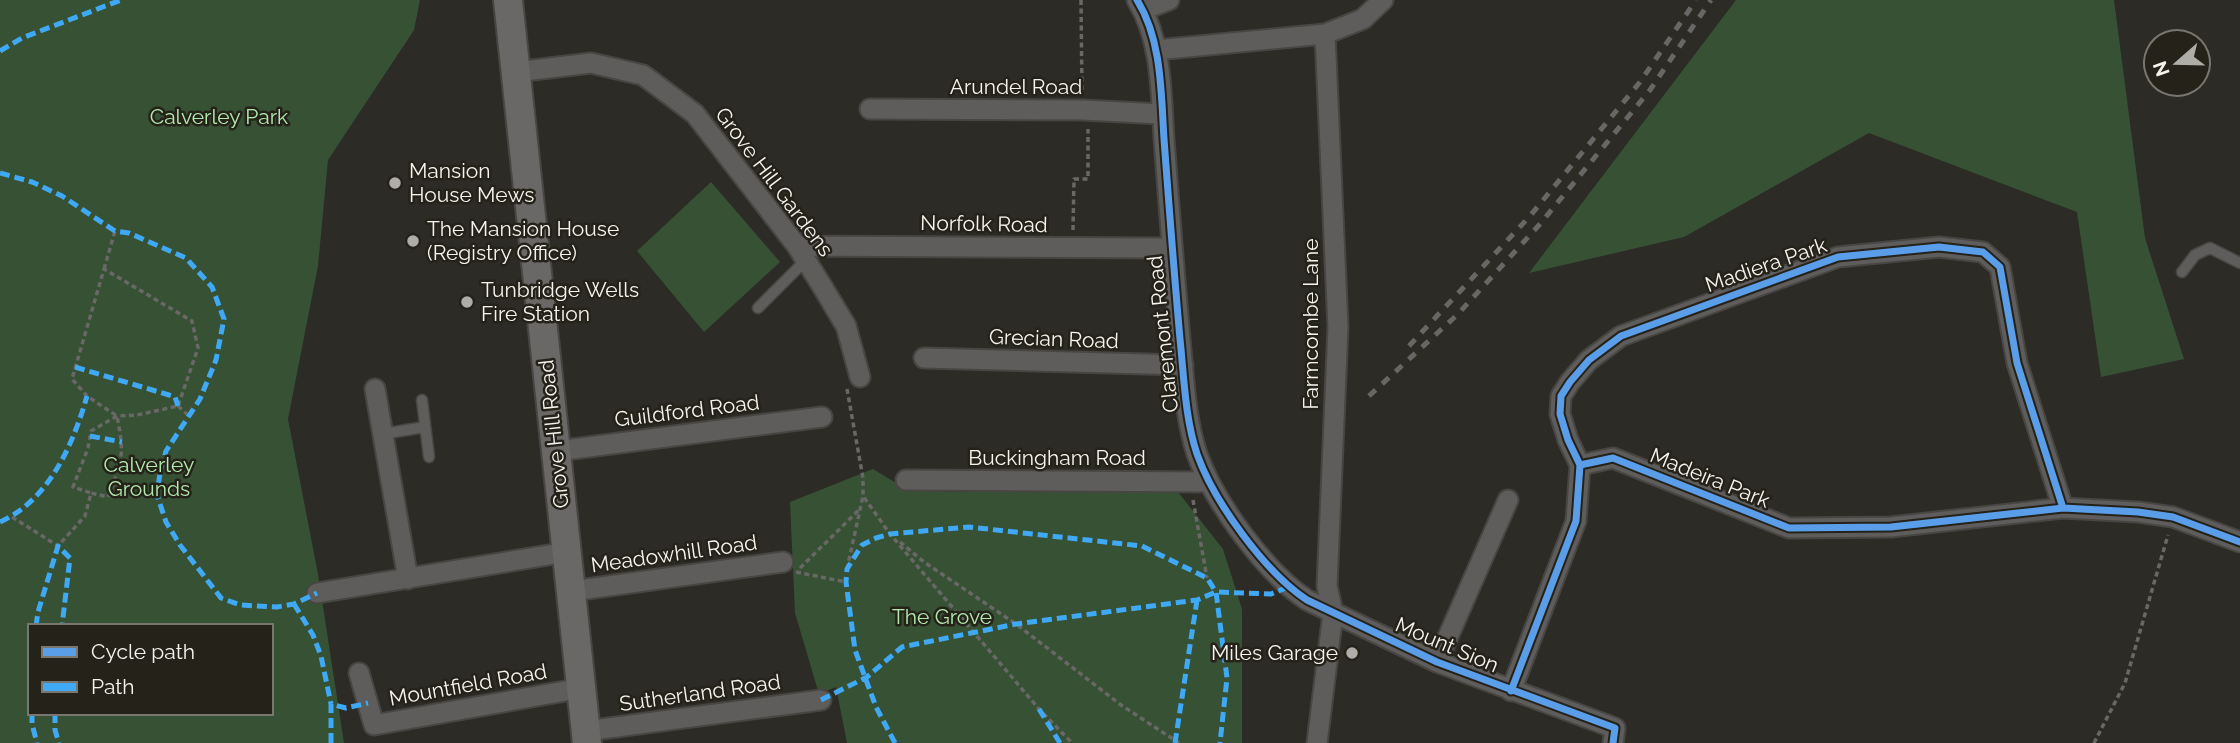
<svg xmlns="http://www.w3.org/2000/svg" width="2240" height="743" viewBox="0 0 2240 743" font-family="Raleway,sans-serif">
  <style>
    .green { fill: #375135; fill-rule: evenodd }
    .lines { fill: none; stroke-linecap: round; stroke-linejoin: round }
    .lane-casing { stroke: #474643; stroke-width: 13 }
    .street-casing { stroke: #474643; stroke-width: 23 }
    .secondary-casing { stroke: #474643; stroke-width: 32 }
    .path { stroke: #696867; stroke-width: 3.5; stroke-dasharray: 5 3.5; stroke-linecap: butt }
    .lane { stroke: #5f5d5c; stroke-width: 10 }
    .street { stroke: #5f5d5c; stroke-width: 19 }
    .secondary { stroke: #6a6867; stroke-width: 28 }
    .rail { stroke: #686766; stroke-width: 5; stroke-dasharray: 9 9; stroke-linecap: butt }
    .quiet { stroke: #3fa9f5; stroke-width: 5; stroke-dasharray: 10 5; stroke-linecap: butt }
    .cycleway-casing { stroke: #25221a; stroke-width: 11 }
    .cycleway { stroke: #5a9eea; stroke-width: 7 }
    .poi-dot { fill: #afada7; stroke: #25221a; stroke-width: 2.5 }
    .labels { text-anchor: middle; stroke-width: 5; stroke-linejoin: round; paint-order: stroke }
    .street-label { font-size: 21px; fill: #f5f3ed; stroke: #25221a }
    .park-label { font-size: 21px; fill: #b1e9ad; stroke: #25221a }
    .poi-label { font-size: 21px; fill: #f5f3ed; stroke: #25221a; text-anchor: start }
  </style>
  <rect width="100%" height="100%" fill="#2c2b26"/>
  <!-- green -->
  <path class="green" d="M0 0H420L414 30 328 160 318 266 288 419 318 574 344 743H0ZM30 626H271V713H30Z
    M1736 0H2114L2145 238 2184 359 2101 377 2077 212 1869 133 1684 237 1529 273Z
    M711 182 780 262 704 332 637 251Z
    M873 469 901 486 951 492H1178L1223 549 1242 609V743H847L836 687 819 694 795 613 790 502Z"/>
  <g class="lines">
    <defs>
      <path id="lane" d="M2182 272 2195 255 2210 248 2240 263
        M758 308 806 260
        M422 400 429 457
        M382 434 425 427"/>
      <path id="street" d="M1137 0C1162 40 1161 93 1164 139 1169 206 1174 272 1180 339 1184 377 1185 418 1197 454 1214 502 1265 572 1307 600L1437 662 1615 728 1613 743
        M1143 10 1169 0
        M1156 50 1325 34 1363 19 1383 0
        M516 72 591 63 643 75 695 114 797 246 822 286 846 326 860 377
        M870 109 1083 110 1162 114
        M797 246 1171 248
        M924 358 1183 365
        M375 389 408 579
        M557 451 822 417
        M1580 465 1568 440 1560 414 1561 396 1570 382 1589 360 1621 336 1838 257 1939 247 1983 252 2000 267 2017 363 2063 508
        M906 480 1208 482
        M572 591 783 562
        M317 593 567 552
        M1437 662 1508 500
        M359 673 374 725 582 688
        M1511 691 1576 521 1580 465 1613 458 1789 528 1891 527 2063 508 2138 512 2173 517 2240 542
        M586 731 821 700
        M1317 743 1333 613 1327 586 1338 327 1325 34"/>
      <path id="secondary" d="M508 0 587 743"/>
    </defs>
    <!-- lane casing -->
    <use href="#lane" class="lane-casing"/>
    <!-- street casing -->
    <use href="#street" class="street-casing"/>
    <!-- secondary casing -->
    <use href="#secondary" class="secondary-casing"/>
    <!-- path -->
    <path class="path" d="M1081 0 1082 92
      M1073 230 1074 179H1088V129
      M104 269 115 231
      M847 389 863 478V496L890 534 1039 709 1072 743
      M178 406 188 415
      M1193 500 1207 578
      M12 517 58 546 85 516 91 493 108 497C122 461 125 456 117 416L87 396 72 379 104 269 192 321 198 348 178 406 137 415 117 416 91 431 88 448 73 487 91 493
      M900 542 924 562 1016 624 1121 705 1179 743
      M800 568 860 509
      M847 569 863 496
      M796 572 846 582
      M2094 743 2125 683 2168 535"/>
    <!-- lane -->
    <use href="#lane" class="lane"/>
    <!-- street -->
    <use href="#street" class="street"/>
    <!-- secondary -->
    <use href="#secondary" class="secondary"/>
    <!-- rail -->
    <path class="rail" d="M1409 346 1530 216 1640 82 1696 0
      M1369 396 1458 314 1540 224 1650 90 1711 0"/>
    <!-- quiet -->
    <path class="quiet" d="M0 51 22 38 121 0
      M0 173 32 182 62 196 115 231 129 233 186 258 212 287 224 319 216 360 200 399 166 451 160 473 157 495 166 522 180 545 221 598 240 605 277 607 294 604 317 593
      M75 367 169 395 175 397 178 406
      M90 436 122 442
      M0 522C49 500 73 445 87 396
      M294 604 313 635 321 656 331 704
      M36 626 38 612 58 546 70 558 62 626
      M821 700 867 677 902 647 1016 624 1197 600 1216 592 1271 594 1288 587
      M1039 709 1060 743
      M32 713V724L37 743
      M55 713V730L59 743
      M331 743V704L346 708 368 703
      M895 743 876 707 855 650 846 582 847 569 862 545 876 538 890 534 969 527 1142 546 1207 578 1216 592 1227 678 1220 743
      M1175 743 1197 600"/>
    <defs>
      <path id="cycleway" d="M1137 0C1162 40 1161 93 1164 139 1169 206 1174 272 1180 339 1184 377 1185 418 1197 454 1214 502 1265 572 1307 600L1437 662 1615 728 1613 743
        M1580 465 1568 440 1560 414 1561 396 1570 382 1589 360 1621 336 1838 257 1939 247 1983 252 2000 267 2017 363 2063 508
        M1511 691 1576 521 1580 465 1613 458 1789 528 1891 527 2063 508 2138 512 2173 517 2240 542"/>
    </defs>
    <!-- cycleway casing -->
    <use href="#cycleway" class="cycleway-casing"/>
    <!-- cycleway -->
    <use href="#cycleway" class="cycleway"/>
  </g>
  <!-- markers -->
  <g class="poi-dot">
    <circle cx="395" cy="183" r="7"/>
    <circle cx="413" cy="241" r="7"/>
    <circle cx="467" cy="302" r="7"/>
    <circle cx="1352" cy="653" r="7"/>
  </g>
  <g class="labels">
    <!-- street labels -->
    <g class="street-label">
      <text x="1016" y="94">Arundel Road</text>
      <text transform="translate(774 182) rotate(53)" y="7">Grove Hill Gardens</text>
      <text transform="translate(984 224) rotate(1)" y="7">Norfolk Road</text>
      <text transform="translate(1766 265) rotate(-19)" y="7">Madiera Park</text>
      <text transform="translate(1311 324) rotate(-90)" y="7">Farmcombe Lane</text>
      <text transform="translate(1163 334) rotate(-96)" y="7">Claremont Road</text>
      <text transform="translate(1054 339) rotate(2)" y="7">Grecian Road</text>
      <text transform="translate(687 411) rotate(-7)" y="7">Guildford Road</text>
      <text transform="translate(554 434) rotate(-96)" y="7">Grove Hill Road</text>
      <text x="1057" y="465">Buckingham Road</text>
      <text transform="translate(1710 478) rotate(22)" y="7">Madeira Park</text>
      <text transform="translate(674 554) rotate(-8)" y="7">Meadowhill Road</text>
      <text transform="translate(1447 645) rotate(23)" y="7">Mount Sion</text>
      <text transform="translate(468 685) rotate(-10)" y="7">Mountfield Road</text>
      <text transform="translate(700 693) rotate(-8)" y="7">Sutherland Road</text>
    </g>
    <!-- park labels -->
    <g class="park-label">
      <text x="219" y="124">Calverley Park</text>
      <text x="149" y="472">Calverley<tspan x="149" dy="24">Grounds</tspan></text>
      <text x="942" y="624">The Grove</text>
    </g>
    <!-- poi labels -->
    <g class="poi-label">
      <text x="409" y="178">Mansion<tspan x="409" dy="24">House Mews</tspan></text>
      <text x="427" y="236">The Mansion House<tspan x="427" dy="24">(Registry Office)</tspan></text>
      <text x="481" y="297">Tunbridge Wells<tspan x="481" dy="24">Fire Station</tspan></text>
      <text x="1338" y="660" text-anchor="end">Miles Garage</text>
    </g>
  </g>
  <!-- legend -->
  <rect x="28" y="624" width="245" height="91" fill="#25221a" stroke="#78766e" stroke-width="2"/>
  <rect x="42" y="647" width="35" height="10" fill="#5a9eea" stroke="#78766e" stroke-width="2"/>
  <text x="91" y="659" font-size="21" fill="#f5f3ed">Cycle path</text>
  <rect x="42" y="682" width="35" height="10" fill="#3fa9f5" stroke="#78766e" stroke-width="2"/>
  <text x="91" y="694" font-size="21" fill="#f5f3ed">Path</text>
  <!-- north arrow -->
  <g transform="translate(2177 63) rotate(250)"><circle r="33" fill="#25221a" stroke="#78766e" stroke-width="2"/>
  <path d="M0-5L12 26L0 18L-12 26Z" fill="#afada7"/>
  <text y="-10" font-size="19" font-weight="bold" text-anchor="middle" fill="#f5f3ed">N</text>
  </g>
</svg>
